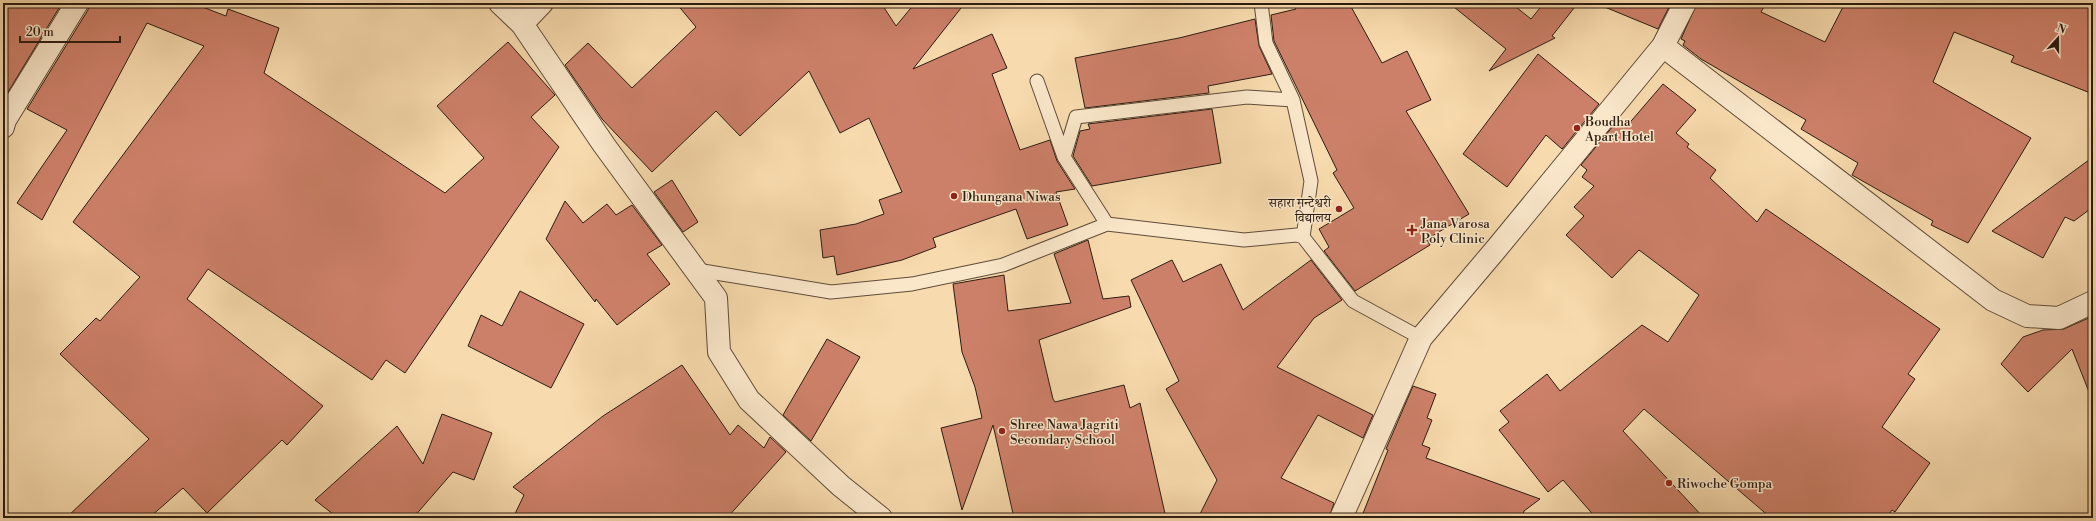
<svg xmlns="http://www.w3.org/2000/svg" width="2096" height="521" viewBox="0 0 2096 521" font-family="'Libre Bodoni','Noto Serif Devanagari',serif">
  <style>
    .building { fill: #cd8069; stroke: #2c1c12 }
    .lines { fill: none; stroke-linecap: round; stroke-linejoin: round }
    .service-casing { stroke: #5f4c39; stroke-width: 15 }
    .minor-casing { stroke: #5f4c39; stroke-width: 24 }
    .service { stroke: #fae7ca; stroke-width: 13 }
    .minor { stroke: #fae7ca; stroke-width: 22 }
    .poi-dot { fill: #8f2418; stroke: #fae7ca; stroke-width: 1.5 }
    .labels { text-anchor: middle; stroke-width: 3; stroke-linejoin: round; paint-order: stroke }
    .poi-label { font-size: 13px; fill: #2c1c12; stroke: #fae7ca; text-anchor: start }
  </style>
  <rect width="100%" height="100%" fill="#f7daad"/>
  <filter id="stains"><feTurbulence type="fractalNoise" baseFrequency=".005" numOctaves="4"/><feColorMatrix values="0 0 0 0 .2 0 0 0 0 .09 0 0 0 0 .02 0 0 0 .5 -.17"/></filter>
  <radialGradient id="worn" r=".72"><stop offset=".6" stop-color="#630" stop-opacity="0"/><stop offset="1" stop-color="#630" stop-opacity=".3"/></radialGradient>
  <!-- building -->
  <path class="building" d="M3 3H62L5 97 3 96Z
    M89 3H192L226 16 228 9 279 28 264 73 445 193 484 158 437 106 508 42 555 95 531 117 559 147 405 373 386 360 372 380 208 269 187 299 323 406 287 445 282 440 207 513 183 488 149 518H66L149 439 60 354 96 318 100 321 140 277 73 222 204 46 147 23 42 220 17 203 67 130 27 109 88 10Z
    M676 3H881L896 26 915 3H965L913 69 992 34 1007 68 992 74 1020 150 1050 140 1057 161 1075 189 1056 192 1068 225 1027 239 1016 209 933 238 936 247 902 260 837 275 834 256 823 258 820 230 856 224 884 214 879 200 902 192 869 118 840 133 809 71 740 136 716 111 652 172 602 119 565 65 588 43 632 88 696 27Z
    M1292 3H1349L1382 63 1407 51 1431 100 1406 111 1469 214 1427 239 1430 245 1355 291 1324 251 1329 247 1319 229 1354 208 1333 173 1337 170 1274 41 1271 15 1296 9Z
    M1449 3H1511L1531 19 1544 3H1578L1552 36 1555 38 1489 71 1506 49Z
    M1595 3H1671L1658 29Z
    M1697 3H1766L1761 12 1825 42 1845 3H2093V94L2011 62 2014 56 1954 32 1933 82 2031 138 1968 243 1931 225 1933 221 1852 175 1858 163 1801 129 1806 120 1701 59 1683 45 1685 41 1681 39Z
    M1255 19 1259 46 1272 74 1208 86 1209 93 1085 108 1075 58 1179 38Z
    M1538 54 1599 104 1562 149 1546 135 1507 187 1463 154Z
    M1663 84 1696 110 1676 133 1689 144 1687 147 1716 170 1710 178 1757 222 1766 209 1940 329 1908 374 1915 379 1882 427 1930 463 1895 512 1892 510 1886 518H1771L1644 409 1623 431 1704 518H1596L1563 480 1548 492 1499 430 1509 422 1500 411 1547 374 1560 391 1642 325 1668 342 1699 295 1639 250 1612 278 1566 235 1584 216 1574 207 1594 186 1582 177 1587 170 1581 165 1618 120 1626 127Z
    M1212 109 1221 163 1092 186 1073 156 1080 131 1090 129 1088 124Z
    M2093 157V207L2074 221 2065 217 2043 258 1992 231Z
    M672 180 698 222 683 232 654 192Z
    M565 201 583 223 607 204 616 215 632 205 662 245 647 254 670 284 617 325 596 299 595 302 546 239Z
    M1088 240 1103 299 1129 296 1131 307 1039 340 1053 399 1055 402 1124 385 1130 408 1140 403 1166 518H1014L993 425 962 510 941 428 982 418 975 387 962 352 953 284 1004 275 1008 311 1071 303 1054 254Z
    M1172 260 1183 282 1221 264 1243 310 1311 260 1342 300 1314 318 1277 367 1373 415 1363 438 1318 415 1281 478 1334 503 1329 518H1198L1217 480 1166 389 1179 381 1131 280Z
    M520 291 584 324 551 388 468 346 481 315 502 326Z
    M2093 316V397H2091L2072 349 2028 392 2001 364 2023 337 2043 330 2064 329Z
    M827 339 860 357 811 441 783 415Z
    M682 365 730 435 738 425 764 448 770 437 786 452 727 518H513L524 495 513 487 603 416Z
    M1413 386 1436 394 1427 418 1432 420 1422 445 1430 448 1426 458 1540 499 1524 511 1522 518H1355L1357 514 1362 516 1388 450 1386 449Z
    M442 414 492 433 474 480 453 472 413 518H338L315 500 397 426 423 464Z"/>
  <g class="lines">
    <defs>
      <path id="service" d="M1261 3 1266 43 1293 100
        M1037 81 1064 157 1107 224
        M1303 237 1353 301 1421 338
        M697 270 831 292 912 284 1003 265 1107 224 1244 240 1297 235 1303 237 1311 181 1293 100 1247 97 1076 117 1064 157"/>
      <path id="minor" d="M500 3 522 24 604 145 716 298 719 352 749 400 841 486 881 518
        M522 24 542 3
        M1663 46 1993 300 2027 316 2059 318 2093 302
        M3 127 5 120 77 3
        M1341 518 1421 338 1497 248 1663 46 1685 3"/>
    </defs>
    <!-- service casing -->
    <use href="#service" class="service-casing"/>
    <!-- minor casing -->
    <use href="#minor" class="minor-casing"/>
    <!-- service -->
    <use href="#service" class="service"/>
    <!-- minor -->
    <use href="#minor" class="minor"/>
  </g>
  <!-- markers -->
  <g class="poi-dot">
    <circle cx="1577" cy="128" r="4"/>
    <circle cx="954" cy="196" r="4"/>
    <circle cx="1339" cy="209" r="4"/>
    <path d="M1410 224h4v4h4v4h-4v4h-4v-4h-4v-4h4z"/>
    <circle cx="1002" cy="431" r="4"/>
    <circle cx="1669" cy="483" r="4"/>
  </g>
  <g class="labels">
    <!-- poi labels -->
    <g class="poi-label">
      <text x="1585" y="126">Boudha<tspan x="1585" dy="15">Apart Hotel</tspan></text>
      <text x="962" y="201">Dhungana Niwas</text>
      <text x="1331" y="207" text-anchor="end">सहारा मन्टेश्वरी<tspan x="1331" dy="15">विद्यालय</tspan></text>
      <text x="1421" y="228">Jana Varosa<tspan x="1421" dy="15">Poly Clinic</tspan></text>
      <text x="1010" y="429">Shree Nawa Jagriti<tspan x="1010" dy="15">Secondary School</tspan></text>
      <text x="1677" y="488">Riwoche Gompa</text>
    </g>
  </g>
  <!-- margin -->
  <rect width="2096" height="521" fill="none" stroke="#f7daad" stroke-width="16"/>
  <rect x="4" y="4" width="2088" height="513" fill="none" stroke="#2c1c12" stroke-width="2"/>
  <rect x="8" y="8" width="2080" height="505" fill="none" stroke="#2c1c12"/>
  <!-- north arrow -->
  <g transform="translate(2058 38) rotate(21)" stroke="#fae7ca" stroke-width="3" paint-order="stroke">
  <path d="M0-3L7 15L0 10L-7 15Z" fill="#2c1c12"/>
  <text y="-6" font-size="11" font-weight="bold" text-anchor="middle" fill="#2c1c12">N</text>
  </g>
  <!-- scale -->
  <path d="M20 36v6h100v-6" fill="none" stroke="#2c1c12" stroke-width="2"/>
  <text x="26" y="36" font-size="12" fill="#2c1c12" stroke="#fae7ca" stroke-width="3" paint-order="stroke">20 m</text>
  <rect width="100%" height="100%" filter="url(#stains)"/>
  <rect width="100%" height="100%" fill="url(#worn)"/>
</svg>
